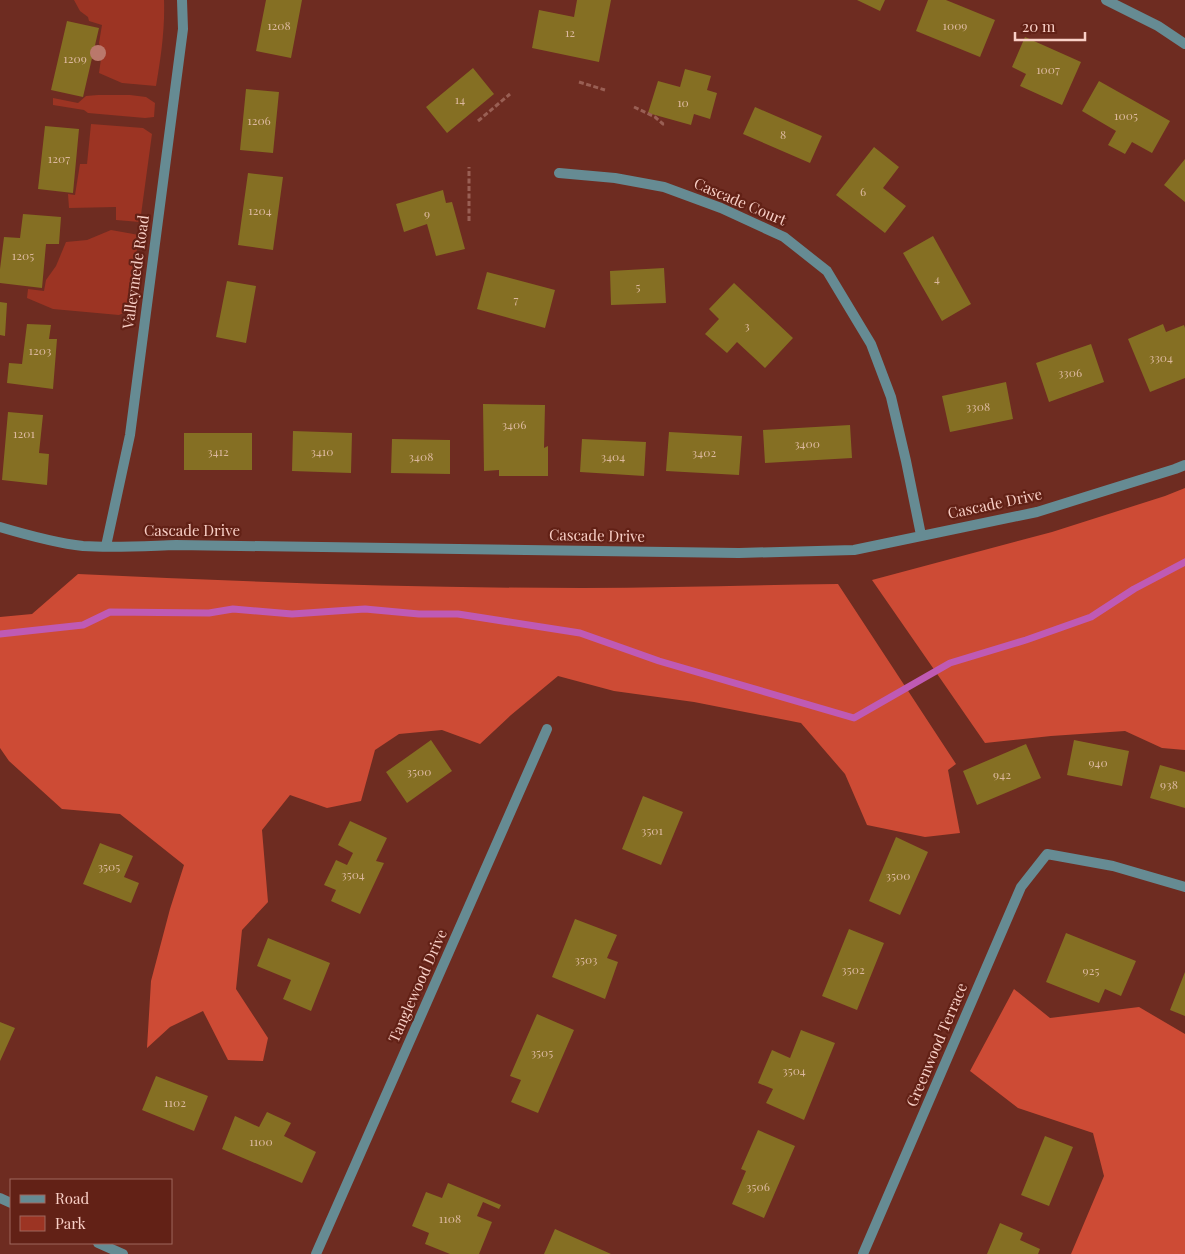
<svg xmlns="http://www.w3.org/2000/svg" width="1185" height="1254" viewBox="0 0 1185 1254" font-family="'Playfair Display',serif">
  <style>
    .green { fill: #9c3423 }
    .forest { fill: #cd4b35 }
    .lines { fill: none; stroke-linecap: round; stroke-linejoin: round }
    .stream { stroke: #bf5ab4; stroke-width: 7 }
    .building { fill: #856f23 }
    .path { stroke: #995f54; stroke-width: 3; stroke-dasharray: 5 2.5; stroke-linecap: butt }
    .minor { stroke: #668b93; stroke-width: 10 }
    .tree { fill: #ba786b }
    .labels { text-anchor: middle; stroke-width: 4.5; stroke-linejoin: round; paint-order: stroke }
    .number-label { font-size: 12px; fill: #dcb89e }
    .street-label { font-size: 15px; fill: #f9d0c7; stroke: #622116 }
  </style>
  <rect width="100%" height="100%" fill="#6e2c21"/>
  <!-- green -->
  <path class="green" d="M74 0H164C165 29 161 57 156 86L122 83 99 73 102 52 99 43 102 25 89 21 88 17 80 11Z
    M98 95H130L146 97 155 103 154 117 145 118 88 113 84 110 53 105V98L78 103 86 96Z
    M91 124 143 128 152 134 140 222 116 220V207L69 208 68 194 75 195 80 164H87Z
    M111 230 139 235 128 311 119 315 53 309 27 298 28 289 44 291 46 280 56 266 66 242 87 240Z"/>
  <!-- forest -->
  <path class="forest" d="M1185 488V750L1162 748 1125 731 1051 736 985 743 872 580 1052 532 1165 496Z
    M78 574C246 582 414 588 582 588 667 588 753 585 838 584L956 764 948 770 960 833 925 837 867 825 845 774 801 723 694 702 614 691 558 676 511 715 480 744 442 730 399 734 375 750 361 801 327 808 290 795 262 830 268 902 242 930 236 989 268 1038 263 1061 228 1060 203 1011 170 1027 147 1048 151 981 170 909 184 865 120 814 62 809 9 761 0 748V617L32 614Z
    M1014 989 1050 1018 1139 1007 1185 1034V1254H1071L1104 1176 1093 1133 1018 1108 970 1071Z"/>
  <g class="lines">
    <!-- stream -->
    <path class="stream" d="M0 634 83 625 110 612 209 613 233 609 292 614 365 609 419 614H458L580 633 659 661 854 718 950 663 1026 640 1091 617 1134 589 1185 562"/>
  </g>
  <!-- building -->
  <path class="building" d="M266 0H302L291 58 256 51Z
    M577 0H611L599 62 532 48 539 10 574 17Z
    M857 0H885L880 11Z
    M928 0H946L995 20 980 57 916 31Z
    M67 21 99 28 83 97 51 90Z
    M1025 37 1081 62 1062 105 1020 86 1026 74 1012 67Z
    M473 68 494 94 447 133 426 107Z
    M685 69 711 76 707 90 717 93 710 119 694 114 691 125 648 113 658 81 680 87Z
    M1099 81 1170 121 1152 153 1132 142 1125 154 1108 145 1116 131 1082 111Z
    M246 89 279 92 273 153 240 150Z
    M755 107 822 136 810 163 743 134Z
    M45 126 79 129 73 193 38 189Z
    M874 147 899 167 883 188 906 206 885 233 836 195Z
    M1185 159V202L1164 185Z
    M248 173 283 177 273 250 238 245Z
    M443 190 446 203 452 202 465 249 436 256 427 224 404 232 396 204Z
    M23 214 61 217 59 244H46L42 288 0 283V269L4 237 20 238Z
    M933 236 971 304 942 321 903 253Z
    M664 268 666 303 611 305 610 271Z
    M487 272 555 290 545 328 477 309Z
    M227 281 256 286 246 343 216 337Z
    M734 283 793 338 765 368 737 342 727 353 705 334 719 319 709 309Z
    M0 302 7 303 5 336 0 335Z
    M27 324 51 325 49 339H57L53 389 7 383 9 363 22 364Z
    M1163 324 1166 332 1184 325 1185 328V378L1150 392 1128 339Z
    M1091 344 1104 382 1049 402 1036 363Z
    M1006 382 1013 419 950 432 942 396Z
    M483 404 545 405 544 448 548 446V476H499V470L484 471Z
    M8 412 43 415 39 453 49 454 47 485 2 480Z
    M850 425 852 458 765 463 763 430Z
    M293 431 352 433 351 473 292 471Z
    M669 432 742 436 739 475 666 471Z
    M184 433H252V470H184Z
    M392 439 450 440V474L391 473Z
    M582 439 646 442 644 476 580 472Z
    M431 740 452 771 407 803 386 772Z
    M1074 740 1129 751 1122 786 1067 775Z
    M1026 744 1041 778 977 805 963 771Z
    M1160 765 1185 772V808L1150 798Z
    M643 796 683 812 661 865 622 849Z
    M350 821 387 838 376 861 384 863 360 914 331 901 336 890 324 885 336 860 347 865 353 853 338 845Z
    M896 837 928 852 900 915 869 901Z
    M100 843 133 856 124 877 139 883 131 903 83 884Z
    M575 919 617 935 607 958 618 962 605 999 552 977Z
    M849 929 884 943 857 1010 822 996Z
    M1066 933 1136 961 1121 996 1105 989 1099 1003 1046 982Z
    M268 938 330 963 311 1011 283 999 291 980 257 966Z
    M1185 972V1016L1170 1010Z
    M537 1014 574 1030 538 1113 511 1102 521 1080 510 1076Z
    M0 1022 15 1028 0 1061Z
    M801 1030 835 1043 804 1120 766 1103 773 1089 758 1083 772 1050 790 1058Z
    M156 1076 208 1096 194 1131 142 1110Z
    M267 1112 291 1123 284 1136 316 1152 302 1183 222 1149 235 1116 259 1127Z
    M758 1130 795 1146 764 1218 732 1204 746 1171 741 1169Z
    M1045 1136 1073 1147 1049 1206 1021 1195Z
    M448 1183 501 1205 499 1209 483 1202 477 1216 492 1222 479 1254H450L425 1244 429 1233 412 1226 426 1192 442 1198Z
    M1000 1223 1023 1233 1020 1240 1040 1249 1038 1254H987Z
    M555 1229 611 1254H544Z"/>
  <g class="lines">
    <!-- path -->
    <path class="path" d="M579 82 605 90
      M634 107 655 117 663 124H666
      M478 121 510 94
      M469 221V167"/>
    <!-- minor -->
    <path class="minor" d="M1106 0 1158 26 1185 44
      M559 173 615 178 664 187 721 208 784 237 827 271 871 344 891 397 906 461 921 535
      M0 527C27 535 55 543 83 546 114 548 145 546 176 545L739 553 854 550 1037 512 1175 469 1185 465
      M106 546 130 435 183 29 182 0
      M0 1198 11 1203
      M98 1243 123 1254
      M316 1254 547 729
      M863 1254 1021 887 1047 854 1113 866 1185 887"/>
  </g>
  <!-- trees -->
  <circle class="tree" cx="98" cy="53" r="8"/>
  <g class="labels">
    <!-- number labels -->
    <g class="number-label">
      <text x="279" y="30">1208</text>
      <text x="955" y="30">1009</text>
      <text x="570" y="37">12</text>
      <text x="75" y="63">1209</text>
      <text x="1048" y="74">1007</text>
      <text x="460" y="104">14</text>
      <text x="683" y="107">10</text>
      <text x="1126" y="120">1005</text>
      <text x="259" y="125">1206</text>
      <text x="783" y="139">8</text>
      <text x="59" y="163">1207</text>
      <text x="863" y="196">6</text>
      <text x="260" y="215">1204</text>
      <text x="427" y="218">9</text>
      <text x="23" y="260">1205</text>
      <text x="937" y="283">4</text>
      <text x="638" y="291">5</text>
      <text x="516" y="304">7</text>
      <text x="747" y="330">3</text>
      <text x="40" y="355">1203</text>
      <text x="1161" y="362">3304</text>
      <text x="1070" y="377">3306</text>
      <text x="978" y="411">3308</text>
      <text x="514" y="429">3406</text>
      <text x="24" y="438">1201</text>
      <text x="807" y="448">3400</text>
      <text x="218" y="456">3412</text>
      <text x="322" y="456">3410</text>
      <text x="704" y="457">3402</text>
      <text x="421" y="461">3408</text>
      <text x="613" y="461">3404</text>
      <text x="1098" y="767">940</text>
      <text x="419" y="776">3500</text>
      <text x="1002" y="779">942</text>
      <text x="1169" y="789">938</text>
      <text x="652" y="835">3501</text>
      <text x="109" y="871">3505</text>
      <text x="353" y="879">3504</text>
      <text x="898" y="880">3500</text>
      <text x="586" y="964">3503</text>
      <text x="853" y="974">3502</text>
      <text x="1091" y="975">925</text>
      <text x="542" y="1057">3505</text>
      <text x="794" y="1075">3504</text>
      <text x="175" y="1107">1102</text>
      <text x="261" y="1146">1100</text>
      <text x="758" y="1191">3506</text>
      <text x="450" y="1223">1108</text>
    </g>
    <!-- street labels -->
    <g class="street-label">
      <text transform="translate(740 202) rotate(23)" y="5">Cascade Court</text>
      <text transform="translate(136 272) rotate(-82)" y="5">Valleymede Road</text>
      <text transform="translate(995 504) rotate(-12)" y="5">Cascade Drive</text>
      <text x="192" y="536">Cascade Drive</text>
      <text transform="translate(597 536) rotate(1)" y="5">Cascade Drive</text>
      <text transform="translate(418 986) rotate(-66)" y="5">Tanglewood Drive</text>
      <text transform="translate(937 1045) rotate(-67)" y="5">Greenwood Terrace</text>
    </g>
  </g>
  <!-- legend -->
  <rect x="10" y="1179" width="162" height="65" fill="#622116" stroke="#9e675d"/>
  <rect x="20" y="1195" width="25" height="8" fill="#668b93" stroke="#9e675d"/>
  <text x="55" y="1204" font-size="15" fill="#f9d0c7">Road</text>
  <rect x="20" y="1216" width="25" height="15" fill="#9c3423" stroke="#9e675d"/>
  <text x="55" y="1229" font-size="15" fill="#f9d0c7">Park</text>
  <!-- scale -->
  <path d="M1015 32v8h70v-8" fill="none" stroke="#f9d0c7" stroke-width="2.5"/>
  <text x="1022" y="32" font-size="15" fill="#f9d0c7" stroke="#622116" stroke-width="4" paint-order="stroke">20 m</text>
</svg>
